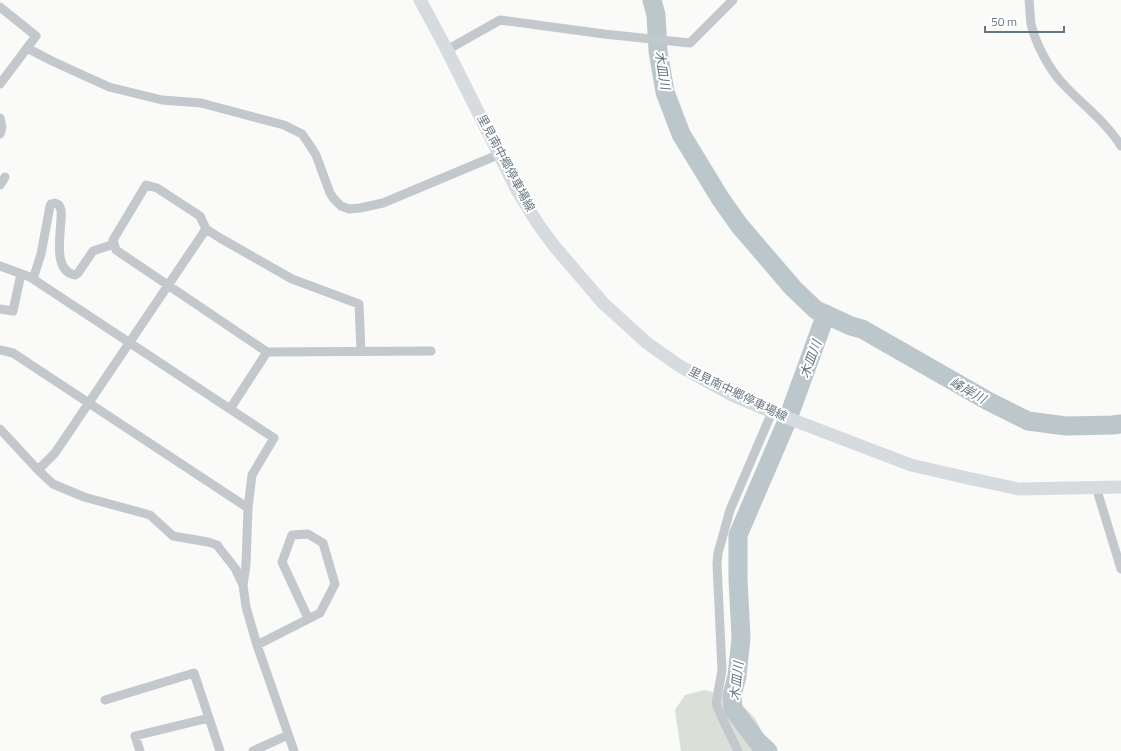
<svg xmlns="http://www.w3.org/2000/svg" width="1121" height="751" viewBox="0 0 1121 751" font-family="'Titillium Web','Noto Sans JP',sans-serif">
  <style>
    .green { fill: #dadfd7 }
    .lines { fill: none; stroke-linecap: round; stroke-linejoin: round }
    .stream { stroke: #bbc7cb; stroke-width: 3 }
    .river { stroke: #bbc7cb; stroke-width: 19 }
    .street { stroke: #c3c8cc; stroke-width: 9 }
    .secondary { stroke: #d6dbdf; stroke-width: 13 }
    .labels { text-anchor: middle; stroke-width: 4; stroke-linejoin: round; paint-order: stroke }
    .street-label { font-size: 12px; fill: #657683; stroke: #fff }
    .water-label { font-size: 13px; font-style: italic; fill: #60757c; stroke: #fff }
  </style>
  <rect width="100%" height="100%" fill="#fafaf8"/>
  <!-- green -->
  <path class="green" d="M705 690 735 698 755 718 772 751H681L675 710 685 695Z"/>
  <g class="lines">
    <!-- stream -->
    <path class="stream" d="M746 725 754 751"/>
    <!-- river -->
    <path class="river" d="M652 0 656 15 658 51 665 92 681 134 720 198 739 225 793 288 816 310 851 326 862 329 988 401 1028 421 1066 426 1113 425 1121 424
      M768 751 757 741 733 709 732 695 737 676 741 638 738 579V535L787 421 826 314"/>
    <!-- street -->
    <path class="street" d="M1029 0C1030 8 1030 17 1031 24 1036 45 1050 71 1065 86 1084 106 1106 122 1121 146
      M0 7 36 36 0 84
      M27 48 52 61 109 87 162 100 201 103 284 125 302 134 309 144 316 155 330 193 334 199 341 206 349 209 360 208 383 203 500 154
      M447 50 500 20 604 34 690 43 733 0
      M0 118 2 127 0 134
      M0 185 5 177
      M0 266 30 277 274 438 252 475 248 508 246 564 243 585
      M33 279 41 254 50 206 51 204 55 203 59 205 61 210C63 226 50 271 75 275L78 273 93 251 114 244
      M0 309 13 311 21 274
      M0 350 13 353 248 508
      M361 351 359 304 292 279 220 238 206 229 200 216 157 188 146 185 113 240 116 250 267 352 431 351
      M230 409 267 352
      M0 429 38 470 53 484 84 497 150 515 173 536 208 542 217 545 220 549 235 568 243 585 246 607 257 645 294 751
      M38 470 55 453 206 229
      M1096 487 1121 569
      M257 645 320 613 335 584 323 543 308 534 292 535 282 562 308 618
      M105 700 194 673 209 718
      M140 751 135 736 209 718 220 751
      M253 751 288 735
      M738 751 724 722 716 704 722 670 717 564 718 553 730 510 772 412"/>
    <!-- secondary -->
    <path class="secondary" d="M420 0 447 50 517 190 538 224 555 247 603 303 647 343 678 365 732 395 772 412 911 465 963 477 1019 489 1121 487"/>
  </g>
  <g class="labels">
    <!-- street labels -->
    <g class="street-label">
      <text transform="translate(506 163) rotate(62)" y="4">里見南中郷停車場線</text>
      <text transform="translate(738 394) rotate(26)" y="4">里見南中郷停車場線</text>
    </g>
    <!-- water labels -->
    <g class="water-label">
      <text transform="translate(663 70) rotate(81)" y="5">木皿川</text>
      <text transform="translate(810 359) rotate(-70)" y="5">木皿川</text>
      <text transform="translate(968 390) rotate(29)" y="5">峰岸川</text>
      <text transform="translate(736 681) rotate(-84)" y="5">木皿川</text>
    </g>
  </g>
  <!-- scale -->
  <path d="M985 26v6h79v-6" fill="none" stroke="#657683" stroke-width="2"/>
  <text x="991" y="26" font-size="12" fill="#657683" stroke="#ffffff" stroke-width="3" paint-order="stroke">50 m</text>
</svg>
